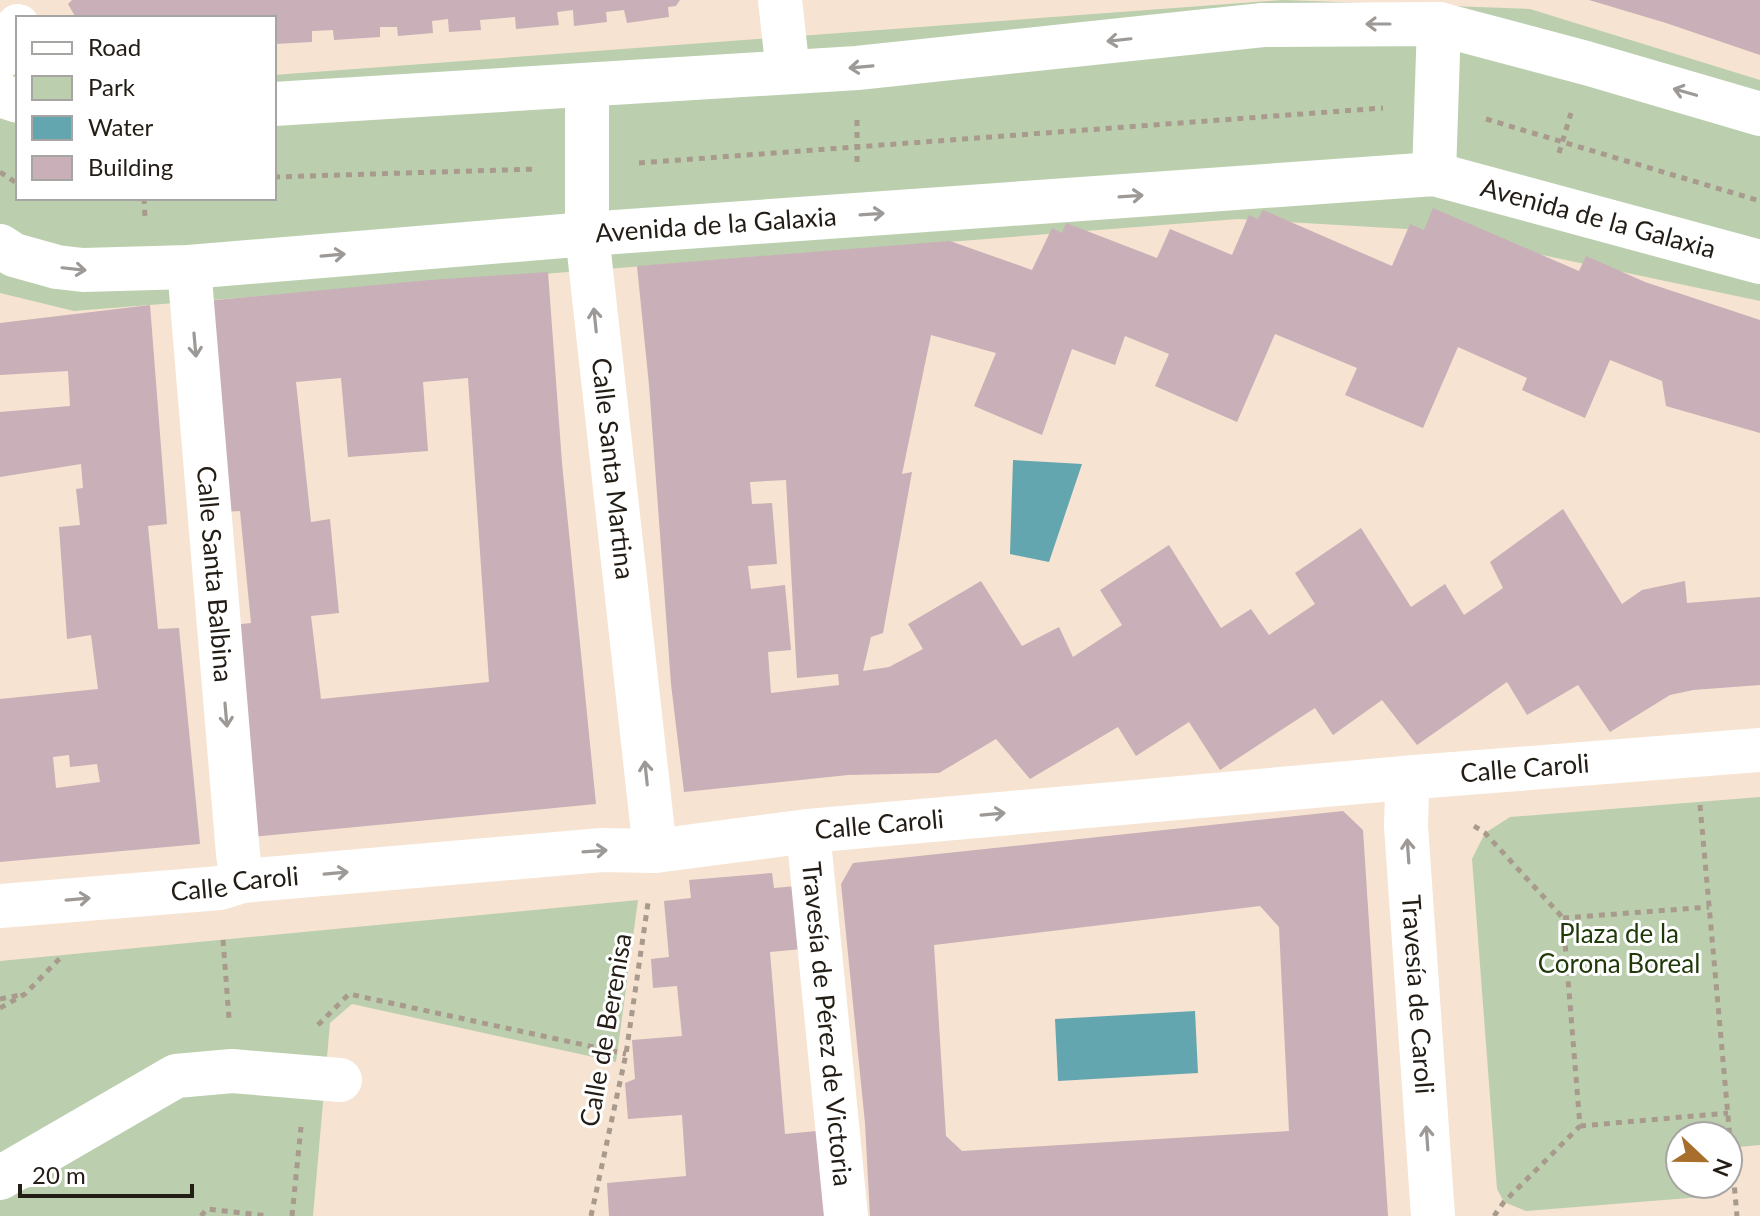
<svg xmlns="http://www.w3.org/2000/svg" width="1760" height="1216" viewBox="0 0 1760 1216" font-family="Lato,sans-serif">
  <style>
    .green { fill: #bbcfae }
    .water { fill: #63a6b0 }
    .building { fill: #c9afb7; fill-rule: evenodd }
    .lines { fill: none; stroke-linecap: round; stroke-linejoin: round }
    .path { stroke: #a89a8c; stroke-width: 5; stroke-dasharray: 6 6; stroke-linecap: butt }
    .pedestrian { stroke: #fff; stroke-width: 44 }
    .minor { stroke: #fff; stroke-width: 44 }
    .oneway { stroke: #9c9996 }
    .labels { text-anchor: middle; stroke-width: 6; stroke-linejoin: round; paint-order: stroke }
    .street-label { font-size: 26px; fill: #231d16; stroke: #fff }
    .park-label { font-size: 26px; fill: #1f3908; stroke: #fff }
  </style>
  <rect width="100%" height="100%" fill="#f6e3d1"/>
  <!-- green -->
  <path class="green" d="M1283 0 1530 9 1760 80V301L1424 230 1238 219 74 311 0 293V32L18 41V198H274V75Z
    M1760 797V1145L1728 1148V1136H1680V1184H1713L1714 1196 1526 1211 1504 1202 1497 1189 1472 859 1485 833 1510 817Z
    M638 900 616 1062 352 1004 330 1023 313 1216H0V961Z"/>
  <!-- water -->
  <path class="water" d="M1013 460 1082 464 1049 562 1010 554Z
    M1195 1011 1198 1073 1058 1081 1055 1019Z"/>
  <!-- building -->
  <path class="building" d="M72 0H680L676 6 668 7 669 17 627 23 624 10 606 12 607 22 574 26 573 10 557 12 559 25 516 29 515 17 480 20 481 30 449 32 448 19 432 21 433 33 398 36 397 27H380V37L334 40 333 30 312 31V42L274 44V18H76L68 4Z
    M1589 0H1760V55L1666 23Z
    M1433 208 1579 271 1586 256 1645 282 1760 320V433L1666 406 1662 381 1610 360 1585 418 1522 390 1527 378 1458 347 1423 428 1345 395 1357 368 1275 334 1237 422 1155 386 1169 354 1125 336 1115 365 1072 349 1042 435 974 406 996 353 931 335 902 474 912 472 883 633 871 637 863 671 889 667 923 649 908 624 981 581 1022 646 1059 627 1073 657 1122 625 1100 590 1169 545 1221 628 1251 609 1269 635 1315 604 1295 573 1361 528 1411 607 1445 584 1464 615 1503 588 1490 562 1563 509 1622 604 1642 590 1685 581 1687 603 1760 597V685L1693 690 1670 695 1610 732 1578 685 1527 715 1507 682 1417 745 1382 700 1333 735 1315 708 1220 770 1189 722 1136 756 1118 727 1030 779 996 739 939 773 848 775 684 792 671 684 649 385 637 266 950 241 1032 270 1052 228 1062 233 1066 223 1157 258 1170 229 1232 255 1249 215 1258 219 1263 210 1392 266 1410 224 1424 230ZM786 480 797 678 838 674 839 685 771 693 768 652 791 650 785 585 751 589 748 566 777 564 772 503 752 504 750 482Z
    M548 272 562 463 596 804 252 837 233 625 251 623 240 511 223 512 205 301 430 280ZM341 378 348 457 428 451 423 382 468 378 489 682 321 699 311 616 339 613 330 519 311 522 296 382Z
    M150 305 167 524 148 526 158 629 179 628 200 844 0 862V699L98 689 91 635 67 639 59 527 80 525 76 489 83 488 81 464 0 477V412L70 406 68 371 0 375V323ZM69 755 70 767 97 764 100 782 56 788 53 757Z
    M1343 811 1363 830 1388 1216H870L865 1123 841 884 853 863ZM1260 906 1279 927 1289 1131 962 1151 946 1136 934 945Z
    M772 873 774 888 797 886 802 949 770 952 785 1134 827 1130 833 1216H609L607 1183 686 1176 682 1115 628 1119 625 1083 635 1079 632 1040 682 1036 677 986 653 988 651 959 669 957 664 901 691 898 689 880Z"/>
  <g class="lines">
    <!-- path -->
    <path class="path" d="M1486 119 1760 201
      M1559 153 1571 113
      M857 162V120
      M639 163 1383 108
      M0 172 18 184
      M274 177 537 169
      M144 198 145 218
      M1700 805 1737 1216
      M1474 826 1485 833 1563 918 1580 1126 1504 1202 1494 1216
      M1563 918 1709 907
      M223 940 229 1018
      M0 999 20 995
      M0 1008 25 994 63 955
      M318 1025 349 994 626 1054
      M1580 1126 1728 1113
      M201 1216 207 1209 269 1216
      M292 1216 301 1127
      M591 1216 626 1054 648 903"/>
    <!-- pedestrian -->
    <g class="pedestrian">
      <path id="s1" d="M808 831 846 1216"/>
      <path d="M0 1178 176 1076 232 1071 340 1080"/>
    </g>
    <!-- minor -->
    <g class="minor">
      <path d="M780 0 788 72"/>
      <path d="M0 58 18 26"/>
      <path id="s2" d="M587 86V234L655 851"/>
      <path d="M0 95 18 101"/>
      <path d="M274 104 857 68 1263 25 1439 24 1586 63 1760 114"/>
      <path d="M1434 174 1439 24"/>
      <path id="s3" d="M0 246 14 255 57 267 83 270 189 267 587 234 1434 174 1760 262"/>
      <path id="s4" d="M189 267 238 854 242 881"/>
      <path id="s5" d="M1415 777 1407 792 1406 826 1433 1216"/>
      <path id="s6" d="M0 906 220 888 242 881 602 850 655 851 808 831 1415 777 1760 750"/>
    </g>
  </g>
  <!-- one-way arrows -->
  <defs><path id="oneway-shaft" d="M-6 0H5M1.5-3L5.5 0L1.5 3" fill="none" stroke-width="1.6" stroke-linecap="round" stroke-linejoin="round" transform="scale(2)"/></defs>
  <g class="oneway">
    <use href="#oneway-shaft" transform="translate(1378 24) rotate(180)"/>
    <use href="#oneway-shaft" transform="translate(1119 40) rotate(174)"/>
    <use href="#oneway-shaft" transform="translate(861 67) rotate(175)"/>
    <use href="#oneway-shaft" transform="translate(1685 92) rotate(-164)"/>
    <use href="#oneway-shaft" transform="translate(1131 196) rotate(-4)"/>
    <use href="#oneway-shaft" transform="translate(872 214) rotate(-4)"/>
    <use href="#oneway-shaft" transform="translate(333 255) rotate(-5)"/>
    <use href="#oneway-shaft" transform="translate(74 269) rotate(6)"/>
    <use href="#oneway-shaft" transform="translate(595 320) rotate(-96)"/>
    <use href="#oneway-shaft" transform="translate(195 345) rotate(85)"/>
    <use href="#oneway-shaft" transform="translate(226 715) rotate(85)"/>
    <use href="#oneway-shaft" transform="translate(646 773) rotate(-96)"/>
    <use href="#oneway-shaft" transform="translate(993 814) rotate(-5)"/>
    <use href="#oneway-shaft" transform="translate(595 851) rotate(-4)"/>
    <use href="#oneway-shaft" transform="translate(1408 851) rotate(-94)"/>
    <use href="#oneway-shaft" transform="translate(336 873) rotate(-5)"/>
    <use href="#oneway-shaft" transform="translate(78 899) rotate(-5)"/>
    <use href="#oneway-shaft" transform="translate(1427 1138) rotate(-94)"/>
  </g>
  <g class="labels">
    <!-- street labels -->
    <g class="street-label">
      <text dy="9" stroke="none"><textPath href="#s3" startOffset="1612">Avenida de la Galaxia</textPath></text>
      <text dy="9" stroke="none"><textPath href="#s3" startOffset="722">Avenida de la Galaxia</textPath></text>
      <text dy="9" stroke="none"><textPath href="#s2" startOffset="384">Calle Santa Martina</textPath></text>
      <text dy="9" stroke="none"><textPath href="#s4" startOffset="308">Calle Santa Balbina</textPath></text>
      <text dy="9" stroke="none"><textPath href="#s6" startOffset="1532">Calle Caroli</textPath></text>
      <text dy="9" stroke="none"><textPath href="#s6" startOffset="884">Calle Caroli</textPath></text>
      <text dy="9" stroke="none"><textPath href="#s6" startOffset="236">Calle Caroli</textPath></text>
      <text dy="9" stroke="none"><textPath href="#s5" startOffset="220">Travesía de Caroli</textPath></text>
      <text dy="9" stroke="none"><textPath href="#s1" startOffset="194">Travesía de Pérez de Victoria</textPath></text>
      <text transform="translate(606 1030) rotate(-80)" y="9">Calle de Berenisa</text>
    </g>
    <!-- park labels -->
    <g class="park-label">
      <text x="1619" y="943">Plaza de la<tspan x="1619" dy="30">Corona Boreal</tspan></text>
    </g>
  </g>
  <!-- legend -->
  <rect x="16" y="16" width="260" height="184" fill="#ffffff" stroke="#a7a5a2" stroke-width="2"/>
  <rect x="32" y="42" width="40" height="12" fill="#ffffff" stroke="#a7a5a2" stroke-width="2"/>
  <text x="88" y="56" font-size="24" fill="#231d16">Road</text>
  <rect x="32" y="76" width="40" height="24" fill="#bbcfae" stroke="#a7a5a2" stroke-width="2"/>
  <text x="88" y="96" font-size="24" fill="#231d16">Park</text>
  <rect x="32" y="116" width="40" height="24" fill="#63a6b0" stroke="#a7a5a2" stroke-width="2"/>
  <text x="88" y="136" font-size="24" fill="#231d16">Water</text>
  <rect x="32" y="156" width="40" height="24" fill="#c9afb7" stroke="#a7a5a2" stroke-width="2"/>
  <text x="88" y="176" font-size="24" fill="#231d16">Building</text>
  <!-- north arrow -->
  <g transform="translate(1704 1160) rotate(112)"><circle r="38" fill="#ffffff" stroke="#a7a5a2" stroke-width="2"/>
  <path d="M0-6L14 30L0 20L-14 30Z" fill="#a76e2c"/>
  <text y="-12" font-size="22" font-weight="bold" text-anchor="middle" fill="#231d16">N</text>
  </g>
  <!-- scale -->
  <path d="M20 1184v12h172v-12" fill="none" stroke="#231d16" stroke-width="4"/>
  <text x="32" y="1184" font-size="24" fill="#231d16" stroke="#ffffff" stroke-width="6" paint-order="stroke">20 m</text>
</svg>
